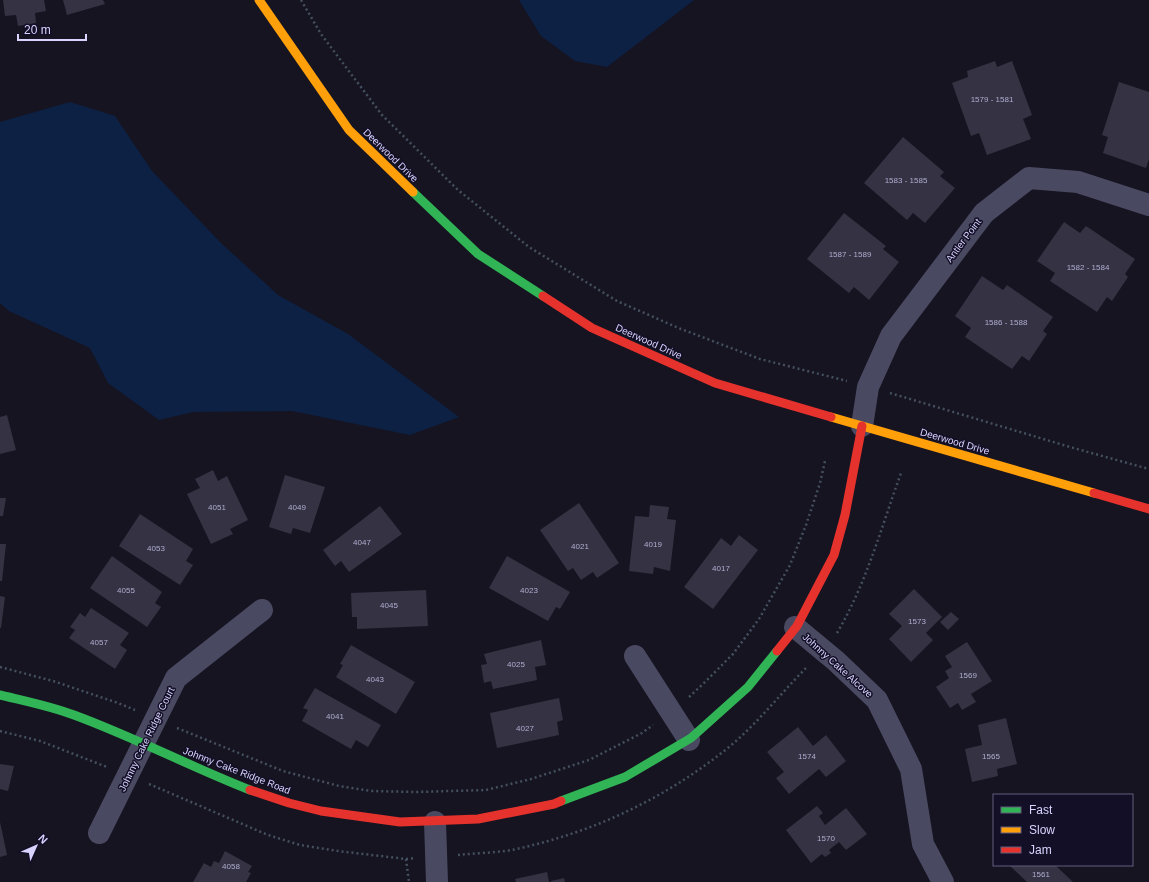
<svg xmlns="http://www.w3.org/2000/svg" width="1149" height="882" viewBox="0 0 1149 882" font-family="Helvetica,sans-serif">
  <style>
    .water { fill: #0d2144 }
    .building { fill: #343243 }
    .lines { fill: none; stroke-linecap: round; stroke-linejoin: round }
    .path { stroke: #44505f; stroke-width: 2.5; stroke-dasharray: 2 3; stroke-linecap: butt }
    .street { stroke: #4a4962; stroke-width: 22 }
    .fast { stroke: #30b455; stroke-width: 9 }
    .slow { stroke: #ff9f0a; stroke-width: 9 }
    .jam { stroke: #e5322d; stroke-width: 9 }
    .labels { text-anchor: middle; stroke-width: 3; stroke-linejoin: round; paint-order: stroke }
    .number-label { font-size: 8px; fill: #b0acd0 }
    .street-label { font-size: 10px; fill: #d9d4ff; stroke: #130f26 }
  </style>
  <rect width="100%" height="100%" fill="#161421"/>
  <!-- water -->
  <path class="water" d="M519 0H694L607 67 575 61 541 36Z
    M70 102 115 116 152 171 221 243 278 295 348 334 459 417 410 435 292 411 193 412 159 420 108 383 90 348 9 311 0 303V122Z"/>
  <!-- building -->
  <path class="building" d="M3 0H44L46 11 35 13 36 23 18 26 16 15 5 16Z
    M63 0H103L105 4 67 15Z
    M995 61 997 67 1012 61 1032 115 1023 119 1031 139 987 155 979 133 971 136 952 83 968 77 967 71Z
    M1119 82 1149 92V159L1146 168 1103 153 1108 137 1102 135Z
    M903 137 944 172 940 176 955 188 925 223 913 213 907 220 864 183Z
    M844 213 886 246 883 249 899 262 869 300 854 287 849 293 807 259Z
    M1064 222 1080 233 1086 226 1135 259 1125 274 1128 277 1112 301 1107 297 1097 312 1050 281 1055 273 1037 261Z
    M982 276 1003 290 1007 285 1053 317 1043 331 1047 334 1029 361 1022 356 1012 369 965 337 971 328 955 316Z
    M7 415 16 450 0 454V417Z
    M213 470 218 481 227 476 248 520 230 529 233 534 211 544 187 494 200 488 195 479Z
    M285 475 325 487 310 533 293 528 291 534 269 527Z
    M0 498H6L3 516H0Z
    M579 503 619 563 597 578 593 572 581 580 573 568 568 571 540 530Z
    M650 505 669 507 667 519 676 520 670 571 654 567 653 574 629 571 635 516 649 517Z
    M380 506 402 534 349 572 341 561 335 566 323 550Z
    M140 514 193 549 186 561 193 565 180 585 119 546Z
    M739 535 758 550 713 609 684 587 721 538 731 546Z
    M0 544H6L2 581H0Z
    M112 556 162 592 155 603 161 607 147 627 90 588Z
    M507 556 570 592 560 609 556 607 548 621 489 588Z
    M914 589 942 617 926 633 933 640 911 662 889 639 902 626 889 614Z
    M426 590 428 626 357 629V617H352L351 593Z
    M0 596 5 597 1 628H0Z
    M91 608 129 633 120 645 127 650 115 669 69 638 75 630 70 627 80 613 85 617Z
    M951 612 959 619 948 630 940 622Z
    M541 640 546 665 535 667 537 680 493 689 491 681 484 683 481 665 487 664 484 654Z
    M967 642 992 681 971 694 976 702 962 710 958 703 950 708 936 687 949 678 945 671 952 667 945 656Z
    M351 645 415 682 396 714 336 677 343 665 340 664Z
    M315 688 381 725 368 747 356 740 351 749 302 721 308 710 303 708Z
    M559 698 563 720 557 722 559 735 497 748 490 713Z
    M1006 718 1017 764 997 769 998 776 972 782 965 749 982 745 978 725Z
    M798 727 813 746 826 735 846 761 826 777 819 769 789 794 776 778 784 772 767 752Z
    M0 764 14 766 8 791 0 789Z
    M817 806 823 813 819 816 825 825 846 808 867 834 846 850 839 842 829 850 831 853 825 857 822 854 811 863 786 830Z
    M0 822 7 855 0 857Z
    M225 851 252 866 248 872 251 873 246 882H193L204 863 211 867 214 861 219 863Z
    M1009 865H1055L1073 882H1027Z
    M547 872 549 882H516L515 879Z
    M564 878 565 882H551V881Z"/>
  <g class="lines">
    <!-- path -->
    <path class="path" d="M301 0 321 34 382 115 458 190 529 247 617 301 681 329 760 359 847 381
      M890 393 1070 447 1149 469
      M837 633C867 582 881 528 901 473
      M0 667 53 681 118 703 135 710
      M689 697 703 684 733 654 759 619 790 565 806 525 820 483 825 461
      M177 728 283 771 339 786 371 791 415 792 486 790 531 779 589 760 642 733 653 725
      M0 731 40 741 107 767
      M149 784 268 835 300 845 338 851 406 859 415 858
      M458 855C475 853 494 853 512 850 592 833 665 799 729 747 758 723 781 693 807 667
      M406 859 409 882"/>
    <!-- street -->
    <path class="street" d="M862 426 868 387 891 336 984 213 1029 178 1078 182 1149 205
      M795 627 836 661 877 700 911 769 923 844 943 882
      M635 656 689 740
      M435 822 437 882
      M99 833 176 678 262 610"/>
    <!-- fast -->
    <path class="fast" d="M413 192 478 254 543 296
      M0 695C25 701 50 706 74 715 134 737 191 767 250 790
      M561 801 625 777 691 738 748 687 777 651"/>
    <!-- slow -->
    <path class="slow" d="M259 0 349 130 413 192
      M831 417 1094 493"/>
    <!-- jam -->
    <path class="jam" d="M543 296 592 328 715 383 831 417
      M1094 493 1149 509
      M777 651 797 626 834 555 845 515 862 426
      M250 790 289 803 321 811 400 822 478 819 554 804 561 801"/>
  </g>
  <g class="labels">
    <!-- number labels -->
    <g class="number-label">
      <text x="992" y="102">1579 - 1581</text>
      <text x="906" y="183">1583 - 1585</text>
      <text x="850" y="257">1587 - 1589</text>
      <text x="1088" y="270">1582 - 1584</text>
      <text x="1006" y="325">1586 - 1588</text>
      <text x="217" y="510">4051</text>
      <text x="297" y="510">4049</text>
      <text x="362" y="545">4047</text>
      <text x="653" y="547">4019</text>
      <text x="580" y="549">4021</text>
      <text x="156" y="551">4053</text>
      <text x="721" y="571">4017</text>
      <text x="126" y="593">4055</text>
      <text x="529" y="593">4023</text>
      <text x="389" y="608">4045</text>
      <text x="917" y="624">1573</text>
      <text x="99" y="645">4057</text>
      <text x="516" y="667">4025</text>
      <text x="968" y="678">1569</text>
      <text x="375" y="682">4043</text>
      <text x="335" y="719">4041</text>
      <text x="525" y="731">4027</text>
      <text x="807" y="759">1574</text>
      <text x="991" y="759">1565</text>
      <text x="826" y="841">1570</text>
      <text x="231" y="869">4058</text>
      <text x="1041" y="877">1561</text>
    </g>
    <!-- street labels -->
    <g class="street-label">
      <text transform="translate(391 155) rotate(44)" y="4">Deerwood Drive</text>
      <text transform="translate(963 240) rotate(-53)" y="4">Antler Point</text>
      <text transform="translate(649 341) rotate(24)" y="4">Deerwood Drive</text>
      <text transform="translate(955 441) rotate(16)" y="4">Deerwood Drive</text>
      <text transform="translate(838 665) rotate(42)" y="4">Johnny Cake Alcove</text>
      <text transform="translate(146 739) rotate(-64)" y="4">Johnny Cake Ridge Court</text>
      <text transform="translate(237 770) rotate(21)" y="4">Johnny Cake Ridge Road</text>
    </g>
  </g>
  <!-- legend -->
  <rect x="993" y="794" width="140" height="72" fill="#130f26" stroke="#625e7d"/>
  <rect x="1001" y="807" width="20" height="6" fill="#30b455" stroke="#625e7d"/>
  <text x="1029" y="814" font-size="12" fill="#d9d4ff">Fast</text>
  <rect x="1001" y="827" width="20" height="6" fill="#ff9f0a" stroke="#625e7d"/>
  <text x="1029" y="834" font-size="12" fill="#d9d4ff">Slow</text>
  <rect x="1001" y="847" width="20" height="6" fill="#e5322d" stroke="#625e7d"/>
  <text x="1029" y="854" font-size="12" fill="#d9d4ff">Jam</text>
  <!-- north arrow -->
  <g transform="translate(36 846) rotate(45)" stroke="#130f26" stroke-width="3" paint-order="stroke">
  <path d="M0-3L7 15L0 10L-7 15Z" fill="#d9d4ff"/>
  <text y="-6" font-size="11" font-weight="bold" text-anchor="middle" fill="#d9d4ff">N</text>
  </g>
  <!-- scale -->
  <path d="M18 34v6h68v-6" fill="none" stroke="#d9d4ff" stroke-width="2"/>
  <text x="24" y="34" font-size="12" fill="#d9d4ff" stroke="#130f26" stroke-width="3" paint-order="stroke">20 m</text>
</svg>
